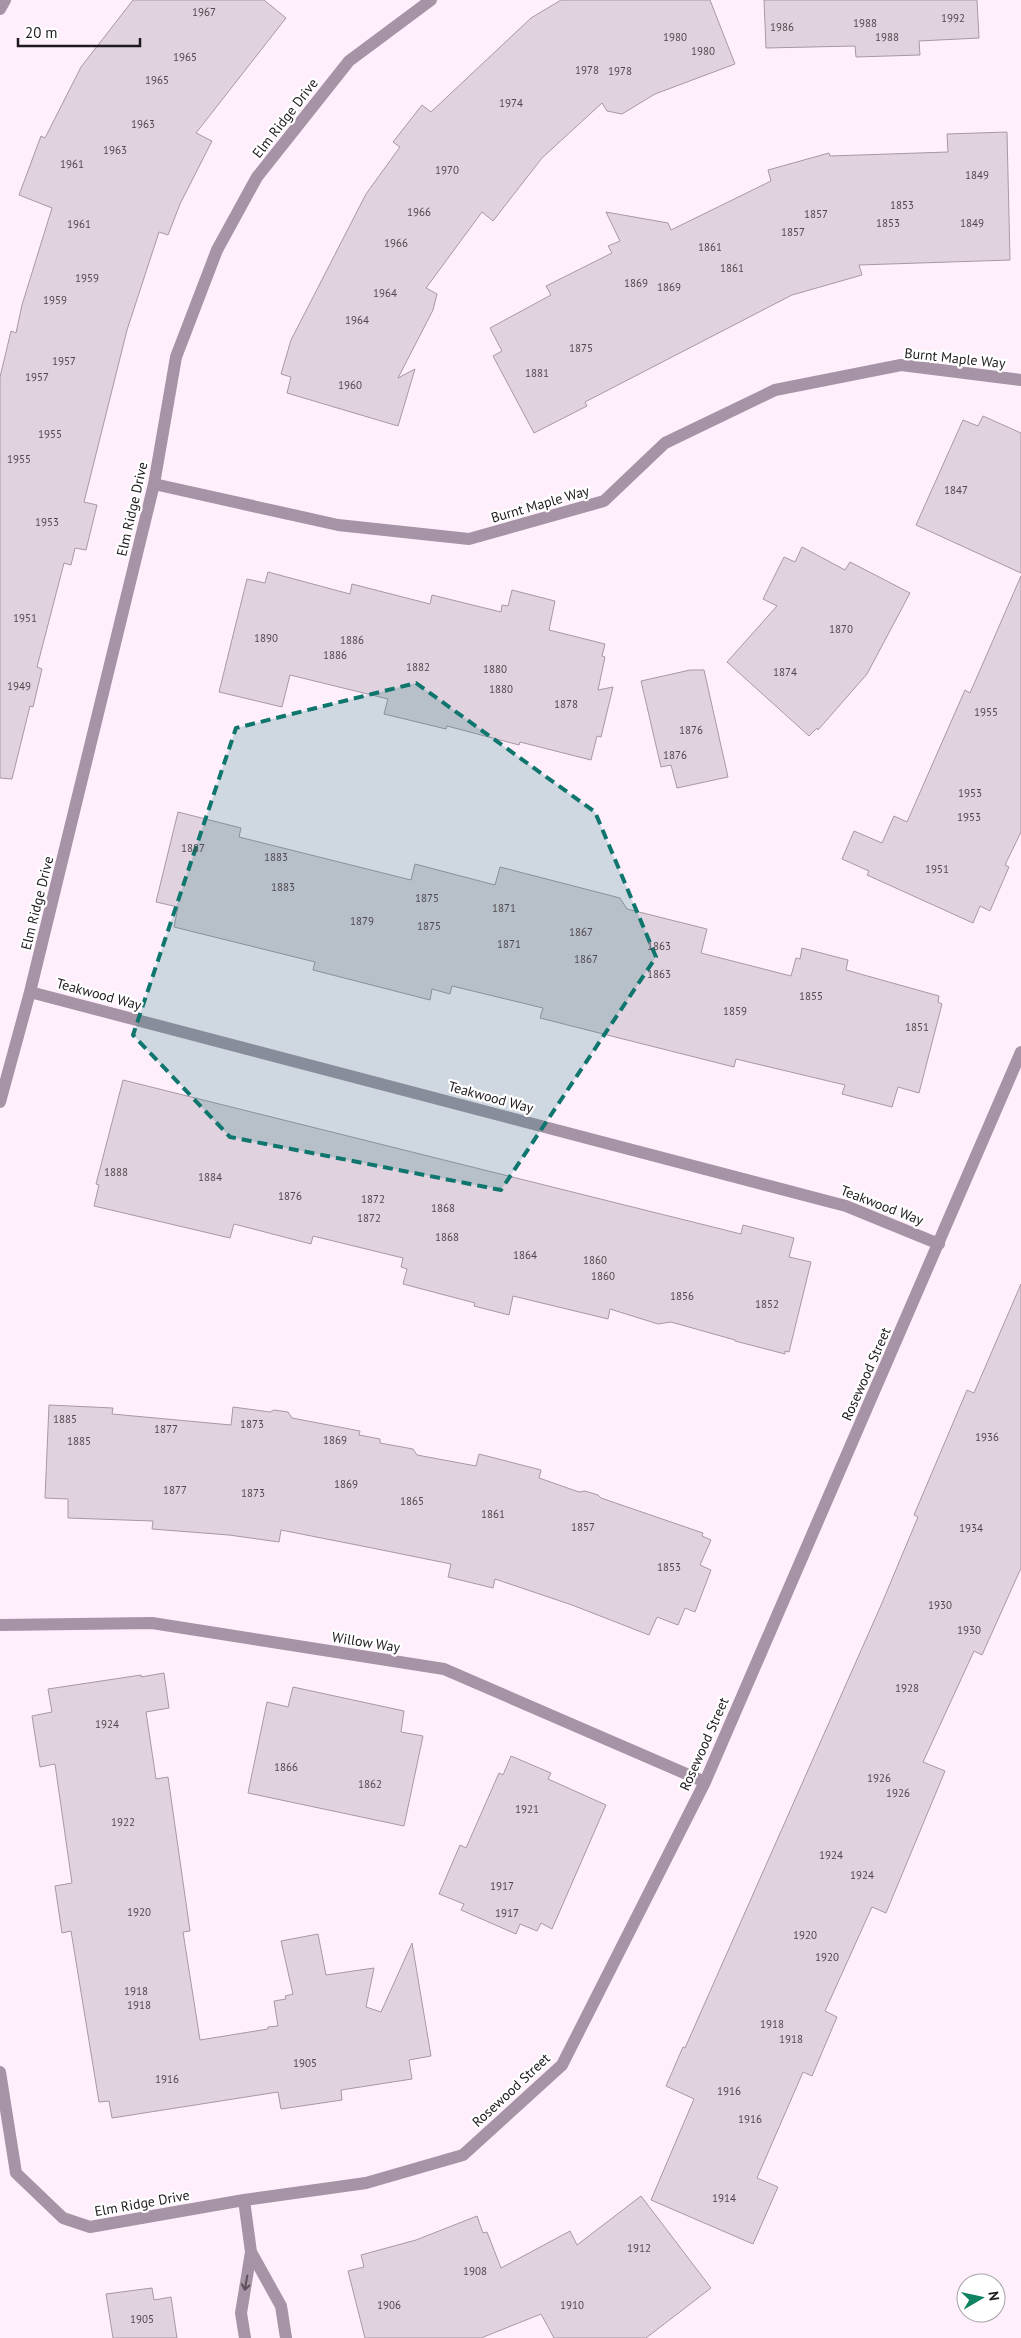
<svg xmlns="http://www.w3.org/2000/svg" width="1021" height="2338" viewBox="0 0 1021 2338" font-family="'PT Sans',sans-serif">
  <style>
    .building { fill: #e1d2df; stroke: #a798a5 }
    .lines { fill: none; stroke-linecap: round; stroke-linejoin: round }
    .minor { stroke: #a693a5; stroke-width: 12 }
    .oneway { stroke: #5c505b }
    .marked { fill: #0f766e; fill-opacity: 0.2; stroke: #0f766e; stroke-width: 4; stroke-dasharray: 10 6; stroke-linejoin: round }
    .labels { text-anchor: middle; stroke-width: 4.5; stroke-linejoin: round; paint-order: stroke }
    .number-label { font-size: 11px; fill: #50484f }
    .street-label { font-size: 14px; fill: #1f1a1f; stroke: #fff }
  </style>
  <rect width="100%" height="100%" fill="#ffeffd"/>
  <!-- building -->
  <path class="building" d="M133 0H264L286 18 196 133 212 141 180 204 168 235 159 232 127 330 84 502 97 505 86 550 75 548 71 565 64 563 37 667 42 669 33 707 30 706 12 779 0 778V377L11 331 16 333 22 305 52 208 19 195 41 136 45 138 81 67Z
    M561 0H710L735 64 655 94 622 114 607 111 602 103 542 158 493 221 482 212 426 288 437 294 433 310 398 378 415 369 398 426 287 393 291 377 281 374 291 340 366 194 400 147 393 142 422 105 431 112 531 18Z
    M764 0H977L979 38 919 41 920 55 856 57 855 46 766 48Z
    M1007 132 1010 260 859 265 862 275 792 295 585 402 587 406 534 433 493 356 502 351 490 328 551 295 546 286 612 253 608 246 620 241 606 212 668 223 671 230 771 181 768 170 829 153 830 156 948 152 947 134Z
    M983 416 1021 433V573L916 525 963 420 978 426Z
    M802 547 845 570 850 562 910 593 867 674 818 730 817 728 809 736 727 662 777 606 763 599 784 557 795 562Z
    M268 572 350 594 352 584 430 604 432 595 501 612 502 605 508 606 512 590 555 601 549 630 605 644 602 656 605 657 598 690 613 687 601 737 597 736 591 760 520 742 519 745 447 726 446 729 384 714 388 699 290 675 282 707 219 692 247 579 265 583Z
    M1021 576V832L1005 865 1009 867 990 911 980 906 973 923 867 875 869 871 842 859 854 831 882 843 894 816 907 822 965 690 970 693Z
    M690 670H704L728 777 677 788 671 765 661 767 641 681Z
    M178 812 241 828 239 837 411 880 415 864 495 885 500 867 620 898 627 909 707 929 701 953 791 976 796 958 800 959 802 948 848 960 846 970 939 996 938 1002 942 1004 919 1093 898 1087 892 1107 842 1094 845 1085 736 1059 734 1067 540 1018 543 1008 452 986 450 994 432 989 430 1000 313 970 315 962 174 927 178 907 156 902Z
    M123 1080 741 1234 743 1225 794 1238 789 1257 811 1262 789 1352 785 1351V1354L735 1341V1340L671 1322 658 1324 610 1309 608 1319 513 1296 509 1315 474 1306 475 1303 403 1284 407 1269 401 1267 403 1258 313 1236 311 1244 234 1224 230 1238 94 1206 99 1185 96 1184Z
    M1021 1284V1568L982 1655 974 1651 923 1762 945 1771 886 1913 872 1907 825 2011 837 2017 812 2076 803 2072 757 2178 778 2187 753 2244 651 2200 694 2099 666 2086 683 2047 685 2048 882 1603 918 1517 914 1515 967 1390 974 1393Z
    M49 1405 113 1408 112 1414 231 1425 233 1407 270 1412 274 1410 288 1412 292 1418 360 1431 359 1435 380 1439V1443L413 1449 417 1455 476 1466 479 1454 541 1470 539 1478 579 1492 585 1491 598 1495 601 1498 703 1533 702 1536 711 1540 700 1565 711 1570 695 1612 685 1608 678 1625 657 1617 649 1635 572 1605 495 1579 493 1588 448 1577 451 1564 372 1548 281 1530 279 1542 229 1535 152 1529 153 1521 68 1518V1499L45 1498Z
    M164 1673 169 1708 146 1712 156 1779 168 1777 190 1931 183 1932 200 2040 268 2029V2027L278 2026 274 2001 286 1999 285 1996 293 1994 281 1941 318 1934 326 1975 374 1968 366 2007 381 2012 412 1943 431 2056 409 2060 412 2079 341 2090 342 2100 281 2109 278 2092 112 2118 109 2101 99 2102 71 1931 62 1933 55 1886 72 1883 55 1764 40 1767 32 1716 52 1712 48 1689 141 1675V1677Z
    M293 1687 404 1711 401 1732 423 1736 404 1826 248 1793 267 1702 288 1707Z
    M511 1756 551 1773 548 1779 606 1805 552 1929 541 1923 537 1931 520 1924 516 1934 461 1910 464 1904 439 1894 460 1845 466 1848 499 1773 503 1775Z
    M641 2196 711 2288 646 2338H554L541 2314 481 2338H365L348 2271 364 2267 361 2255 416 2240 477 2216 483 2233 487 2232 501 2268 570 2231 577 2245Z
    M152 2288 154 2300 171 2297 177 2338H113L106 2294Z"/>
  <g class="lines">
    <!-- minor -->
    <path class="minor" d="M0 9 5 0
      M154 484 338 525 469 539 604 501 665 443 775 390 901 365 1021 380
      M30 992 846 1206 939 1244
      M0 1102 30 992 154 484 176 357 217 250 257 177 349 61 431 0
      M0 1625 152 1623 444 1669 705 1782
      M0 2072 16 2173 63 2218 90 2227 244 2200 366 2183 463 2155 562 2065 705 1782 1021 1052
      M244 2200 251 2252 241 2313 245 2338
      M251 2252 281 2306 286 2338"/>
  </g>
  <!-- one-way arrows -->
  <defs><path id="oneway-shaft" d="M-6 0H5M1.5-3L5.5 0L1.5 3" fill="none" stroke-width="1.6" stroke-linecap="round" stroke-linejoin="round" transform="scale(1.25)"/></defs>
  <use class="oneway" href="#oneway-shaft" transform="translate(246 2283) rotate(100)"/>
  <!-- marked area -->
  <path class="marked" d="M416 683 595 812 656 957 501 1190 230 1137 133 1035 236 728Z"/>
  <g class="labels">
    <!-- number labels -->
    <g class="number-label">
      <text x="204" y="16">1967</text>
      <text x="953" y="22">1992</text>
      <text x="865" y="27">1988</text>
      <text x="782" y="31">1986</text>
      <text x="675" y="41">1980</text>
      <text x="887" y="41">1988</text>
      <text x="703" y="55">1980</text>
      <text x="185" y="61">1965</text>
      <text x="587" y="74">1978</text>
      <text x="620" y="75">1978</text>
      <text x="157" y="84">1965</text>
      <text x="511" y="107">1974</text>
      <text x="143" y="128">1963</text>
      <text x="115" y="154">1963</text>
      <text x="72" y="168">1961</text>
      <text x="447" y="174">1970</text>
      <text x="977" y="179">1849</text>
      <text x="902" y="209">1853</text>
      <text x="419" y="216">1966</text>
      <text x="816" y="218">1857</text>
      <text x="888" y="227">1853</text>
      <text x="972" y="227">1849</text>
      <text x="79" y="228">1961</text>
      <text x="793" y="236">1857</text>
      <text x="396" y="247">1966</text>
      <text x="710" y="251">1861</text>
      <text x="732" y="272">1861</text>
      <text x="87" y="282">1959</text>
      <text x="636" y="287">1869</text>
      <text x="669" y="291">1869</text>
      <text x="385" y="297">1964</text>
      <text x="55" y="304">1959</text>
      <text x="357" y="324">1964</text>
      <text x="581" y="352">1875</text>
      <text x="64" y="365">1957</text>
      <text x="537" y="377">1881</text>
      <text x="37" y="381">1957</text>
      <text x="350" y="389">1960</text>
      <text x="50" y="438">1955</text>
      <text x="19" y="463">1955</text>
      <text x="956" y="494">1847</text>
      <text x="47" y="526">1953</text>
      <text x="25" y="622">1951</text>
      <text x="841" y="633">1870</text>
      <text x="266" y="642">1890</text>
      <text x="352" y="644">1886</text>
      <text x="335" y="659">1886</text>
      <text x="418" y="671">1882</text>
      <text x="495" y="673">1880</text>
      <text x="785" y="676">1874</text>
      <text x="19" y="690">1949</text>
      <text x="501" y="693">1880</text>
      <text x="566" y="708">1878</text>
      <text x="986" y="716">1955</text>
      <text x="691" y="734">1876</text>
      <text x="675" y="759">1876</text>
      <text x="970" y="797">1953</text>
      <text x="969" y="821">1953</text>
      <text x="193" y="852">1887</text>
      <text x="276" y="861">1883</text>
      <text x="937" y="873">1951</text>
      <text x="283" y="891">1883</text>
      <text x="427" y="902">1875</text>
      <text x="504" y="912">1871</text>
      <text x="362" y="925">1879</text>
      <text x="429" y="930">1875</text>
      <text x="581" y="936">1867</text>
      <text x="509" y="948">1871</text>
      <text x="659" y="950">1863</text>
      <text x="586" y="963">1867</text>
      <text x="659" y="978">1863</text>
      <text x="811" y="1000">1855</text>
      <text x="735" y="1015">1859</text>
      <text x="917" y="1031">1851</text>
      <text x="116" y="1176">1888</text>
      <text x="210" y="1181">1884</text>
      <text x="290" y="1200">1876</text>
      <text x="373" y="1203">1872</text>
      <text x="443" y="1212">1868</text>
      <text x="369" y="1222">1872</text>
      <text x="447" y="1241">1868</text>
      <text x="525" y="1259">1864</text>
      <text x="595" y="1264">1860</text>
      <text x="603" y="1280">1860</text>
      <text x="682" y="1300">1856</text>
      <text x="767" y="1308">1852</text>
      <text x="65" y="1423">1885</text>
      <text x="252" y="1428">1873</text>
      <text x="166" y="1433">1877</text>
      <text x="987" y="1441">1936</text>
      <text x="335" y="1444">1869</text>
      <text x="79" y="1445">1885</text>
      <text x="346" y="1488">1869</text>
      <text x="175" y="1494">1877</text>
      <text x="253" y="1497">1873</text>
      <text x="412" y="1505">1865</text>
      <text x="493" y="1518">1861</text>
      <text x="583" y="1531">1857</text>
      <text x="971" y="1532">1934</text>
      <text x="669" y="1571">1853</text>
      <text x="940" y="1609">1930</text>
      <text x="969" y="1634">1930</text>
      <text x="907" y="1692">1928</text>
      <text x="107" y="1728">1924</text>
      <text x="286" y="1771">1866</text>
      <text x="879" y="1782">1926</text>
      <text x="370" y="1788">1862</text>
      <text x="898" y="1797">1926</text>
      <text x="527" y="1813">1921</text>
      <text x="123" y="1826">1922</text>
      <text x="831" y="1859">1924</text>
      <text x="862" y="1879">1924</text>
      <text x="502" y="1890">1917</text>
      <text x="139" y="1916">1920</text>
      <text x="507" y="1917">1917</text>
      <text x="805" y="1939">1920</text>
      <text x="827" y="1961">1920</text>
      <text x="136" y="1995">1918</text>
      <text x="139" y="2009">1918</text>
      <text x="772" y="2028">1918</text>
      <text x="791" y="2043">1918</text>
      <text x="305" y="2067">1905</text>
      <text x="167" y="2083">1916</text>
      <text x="729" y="2095">1916</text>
      <text x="750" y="2123">1916</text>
      <text x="724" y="2202">1914</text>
      <text x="639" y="2252">1912</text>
      <text x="475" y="2275">1908</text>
      <text x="389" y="2309">1906</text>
      <text x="572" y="2309">1910</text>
      <text x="142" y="2323">1905</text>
    </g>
    <!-- street labels -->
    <g class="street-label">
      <text transform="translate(285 118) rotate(-52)" y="5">Elm Ridge Drive</text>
      <text transform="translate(955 358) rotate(6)" y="5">Burnt Maple Way</text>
      <text transform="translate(540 504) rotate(-16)" y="5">Burnt Maple Way</text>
      <text transform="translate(132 509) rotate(-77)" y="5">Elm Ridge Drive</text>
      <text transform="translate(37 903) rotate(-76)" y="5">Elm Ridge Drive</text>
      <text transform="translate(99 994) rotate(15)" y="5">Teakwood Way</text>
      <text transform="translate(491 1097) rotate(15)" y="5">Teakwood Way</text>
      <text transform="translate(882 1205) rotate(21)" y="5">Teakwood Way</text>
      <text transform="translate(866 1374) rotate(-66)" y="5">Rosewood Street</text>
      <text transform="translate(366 1642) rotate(9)" y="5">Willow Way</text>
      <text transform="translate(704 1744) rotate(-66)" y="5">Rosewood Street</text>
      <text transform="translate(511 2090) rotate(-43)" y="5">Rosewood Street</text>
      <text transform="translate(142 2203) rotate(-10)" y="5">Elm Ridge Drive</text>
    </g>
  </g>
  <!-- north arrow -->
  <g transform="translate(981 2298) rotate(81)"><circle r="24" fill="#ffffff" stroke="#a5a3a5"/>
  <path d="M0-4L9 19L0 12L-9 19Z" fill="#0d8362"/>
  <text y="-8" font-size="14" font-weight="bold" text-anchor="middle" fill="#1f1a1f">N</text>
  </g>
  <!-- scale -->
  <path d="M18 38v8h122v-8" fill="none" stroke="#1f1a1f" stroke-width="2.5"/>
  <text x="25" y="38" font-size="15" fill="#1f1a1f" stroke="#ffffff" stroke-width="4" paint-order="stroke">20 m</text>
</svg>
